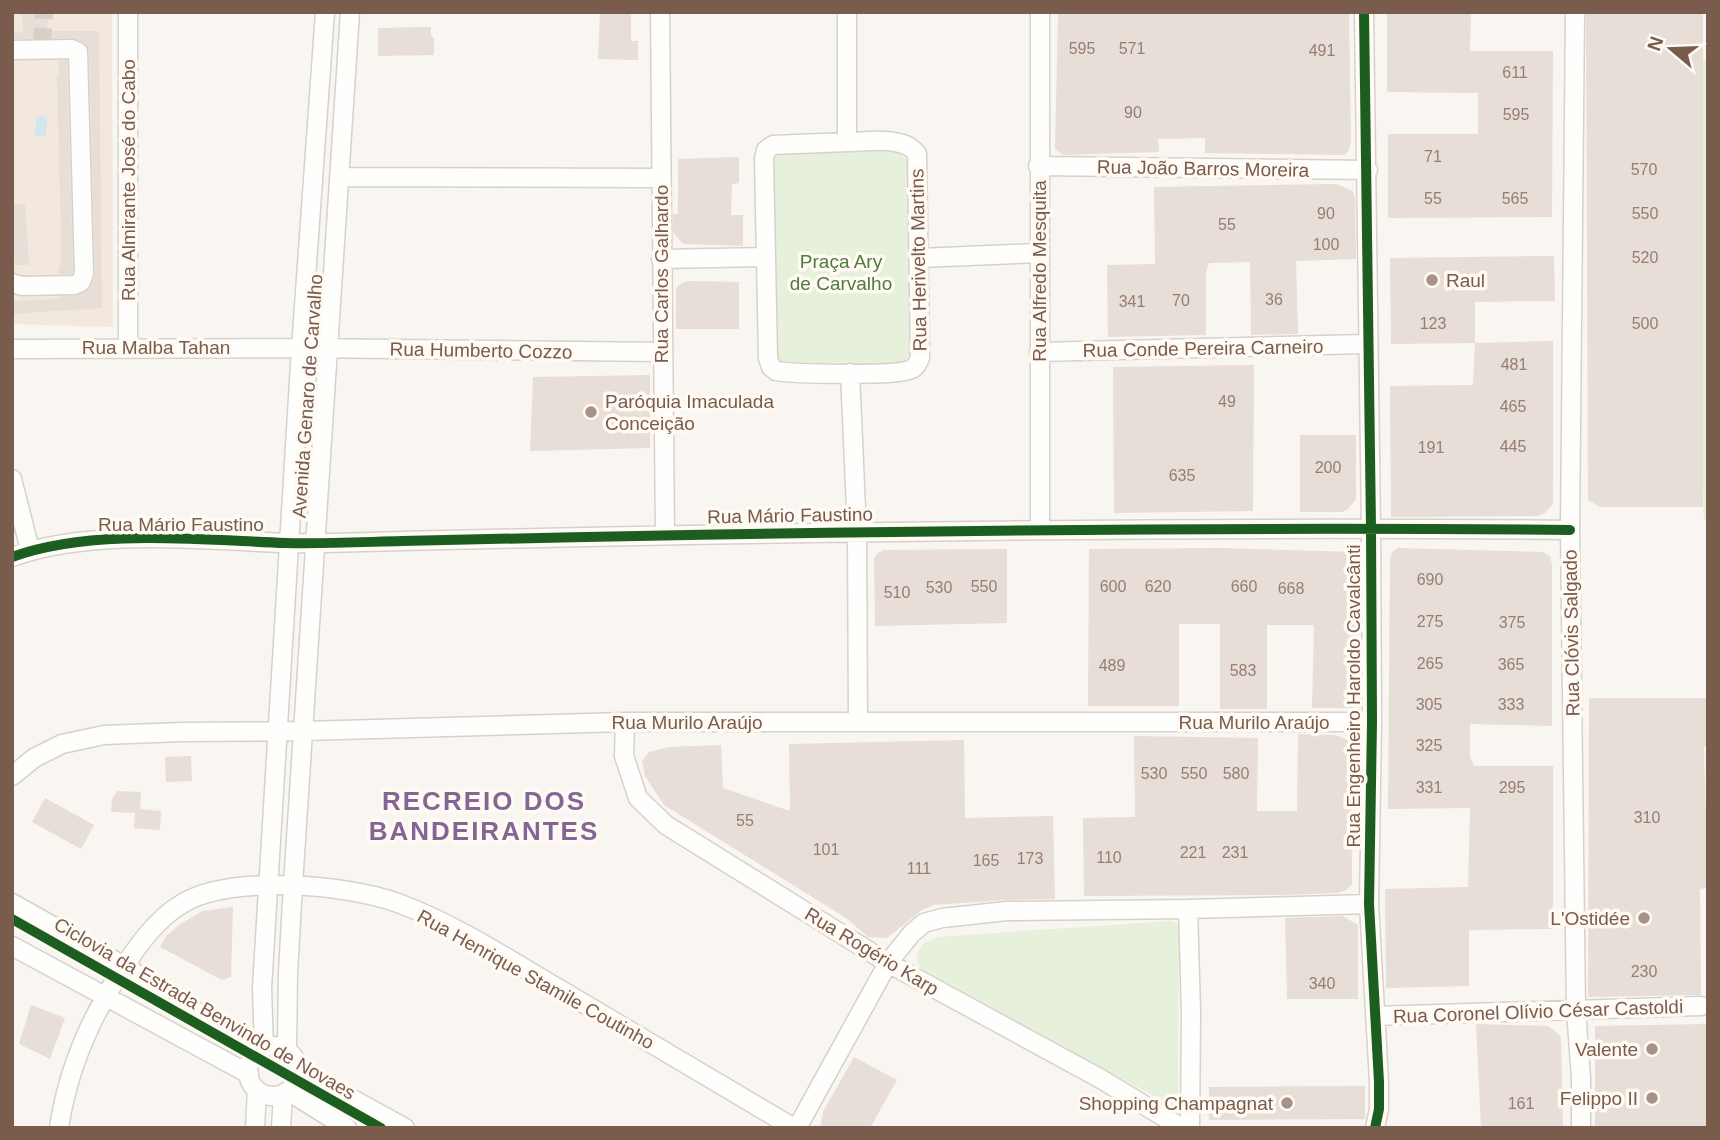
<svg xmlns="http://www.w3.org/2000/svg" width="1720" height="1140" viewBox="0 0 1720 1140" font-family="Arial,sans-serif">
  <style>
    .residential { fill: #f2e8de }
    .green { fill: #e7f0db }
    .water { fill: #d0e8ea }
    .building { fill: #e6ded7 }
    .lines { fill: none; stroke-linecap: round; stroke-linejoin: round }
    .minor-tunnel { stroke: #d9cfc7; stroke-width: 18; stroke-dasharray: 18 9; stroke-linecap: butt }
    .minor-casing { stroke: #d7d1cb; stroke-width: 21 }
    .minor { stroke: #fefefd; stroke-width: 18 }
    .cycleway-casing { stroke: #fffaf3; stroke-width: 15 }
    .cycleway { stroke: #1b5e20; stroke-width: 10 }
    .poi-dot { fill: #a69286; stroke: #fffaf3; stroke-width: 2.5 }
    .labels { text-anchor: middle; stroke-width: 7; stroke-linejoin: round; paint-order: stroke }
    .number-label { font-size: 16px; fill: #977e72 }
    .street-label { font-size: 19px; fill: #7a5c4d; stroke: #fffaf3 }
    .park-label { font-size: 19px; fill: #537a41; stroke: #fffaf3 }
    .poi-label { font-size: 19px; fill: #7a5c4d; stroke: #fffaf3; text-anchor: end }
    .district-label { font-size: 26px; font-weight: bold; letter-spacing: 2px; fill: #846695; stroke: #fffaf3 }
  </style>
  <rect width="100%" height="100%" fill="#f9f5f0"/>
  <!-- residential -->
  <path class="residential" d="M12 12H112L113 327 12 324Z"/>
  <!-- green -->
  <path class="green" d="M1703 59 1708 62V521L1704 520 1702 455Z
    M829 150 895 151 907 160 912 349C910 354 908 360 902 362 882 370 813 365 788 365L778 360 773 354 771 166 774 156 782 151Z
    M1170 921 1177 923 1179 932 1178 1092 1176 1102 1172 1106 920 968 916 956 923 944 937 937Z"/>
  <!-- water -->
  <path class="water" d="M36 116 47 117 46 136H35Z"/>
  <!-- building -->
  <path class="building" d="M22 12H48L47 31H99L102 308 12 314V301L58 299V297L75 296 85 292 92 286 95 273 89 51 84 42 72 38 12 39V32H23Z
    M600 12 631 13V41H638V60L598 59Z
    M1058 12H1349L1351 141 1349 150 1344 155 1205 153V138L1158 139 1159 152 1063 155 1055 149Z
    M1387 12H1471L1470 51H1553L1552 217 1388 218V134H1478V93L1387 92Z
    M1586 12H1703V507H1600L1588 500Z
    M431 27V35L434 39V55L378 56V28Z
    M67 60 73 271 72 274H58V266L61 265V235L57 75 59 76 58 61Z
    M739 157V183L732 184 731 215H743V246L683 244 673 232V214H678V159Z
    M1336 184 1353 191 1355 198 1356 259 1296 261 1298 334 1251 335 1250 262 1209 263 1206 273V335L1108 337 1107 265 1155 264 1154 187Z
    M25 204 29 265H15L12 205Z
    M1554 256 1555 301 1475 302V343L1391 344 1390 258Z
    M687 281 739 282V329H676V290L679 285Z
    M1553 341V504L1545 513 1538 516 1391 517 1390 386 1473 385 1475 343Z
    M1254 365 1253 511 1114 513 1113 367Z
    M650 375V448L530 451 533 377Z
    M1300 435H1356V499L1348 509 1343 512H1300Z
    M1220 548 1357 552 1355 708H1312L1314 625H1267V709H1220V624H1179V706H1088L1089 549Z
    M1398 548 1542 552 1550 556 1552 564V726L1470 724V757L1474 766H1553V929L1469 930V986L1386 988 1385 889 1468 887 1470 808 1388 809 1390 560 1392 552Z
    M1007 549V623L875 626 874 558 878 553 884 550Z
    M1589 698H1708V747H1704L1708 888 1700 889 1701 995 1588 997Z
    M1298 734 1335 735 1348 740 1351 746 1352 884 1346 890 1337 893 1284 895 1084 896 1083 818 1135 817 1134 736 1258 738 1257 811H1297Z
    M964 740 965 818 1053 816 1055 899 1007 900 934 905 922 910 887 938 868 937 846 918 664 805 645 776 642 761 649 752 669 747 721 745 723 788 790 811 789 744Z
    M191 756 192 781 166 782 165 757Z
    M117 791 141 792 140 809 161 811 160 830 134 828 135 813 111 812 112 799Z
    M45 798 94 825 81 849 32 822Z
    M233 907 231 977 222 980 160 947 166 936 182 923 203 911Z
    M1343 916 1358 925V999H1287L1285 918Z
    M31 1005 65 1018 50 1059 19 1044Z
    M1476 1024 1548 1026 1556 1032 1561 1037 1563 1128H1481Z
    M1708 1024V1128H1595V1026Z
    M854 1057 897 1080 870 1128H820L823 1112Z
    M1365 1086V1119L1209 1120V1087Z"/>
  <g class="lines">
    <!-- minor-tunnel -->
    <path class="minor-tunnel" d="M42 46 44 12"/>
    <defs>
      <path id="minor" d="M128 12V347
        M660 12 665 535
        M847 12V142
        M1040 12V529
        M1364 12 1371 528 1372 722 1369 904 1379 1082V1109L1375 1128
        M1575 12 1570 530 1576 1010 1581 1078V1128
        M12 50 72 49 78 52 84 273 81 282 74 285 22 286 12 283
        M847 142C868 142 904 135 917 154L920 358C917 364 916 368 909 370 894 376 794 374 776 371L771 367 768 358 764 159 766 150 773 145Z
        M1038 166 1368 170
        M340 177 660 178
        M920 258 1039 253
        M661 259 766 257
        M12 349 301 348 661 352
        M1039 352 1367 344
        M850 373 857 531 858 721
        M12 479 30 550
        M12 557C91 528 201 540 285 543 324 544 363 542 402 541 791 532 1180 526 1570 530
        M625 722 624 756 638 798 666 825 888 963 1101 1079 1182 1128
        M12 776 34 758 62 744 104 735 182 732 304 731 625 722H1372
        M12 903 124 966 259 1051
        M1188 909 1369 904
        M12 946 249 1074
        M1375 1016 1701 1006
        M248 1071a25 25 0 1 1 50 0a25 25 0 1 1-50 0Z
        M264 1048 262 988 301 348 325 12
        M287 1050 288 972 293 885 350 12
        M298 1069 405 1128
        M288 1091 347 1128
        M59 1128C67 1074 89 1021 118 976 135 949 156 918 185 902 233 875 347 884 398 903 455 924 508 959 561 990 639 1036 716 1082 794 1128
        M255 1128 257 1090
        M281 1128 283 1094
        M797 1128 888 963 912 933 924 923 942 918 1007 911 1188 909 1191 1012 1190 1128"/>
    </defs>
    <!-- minor casing -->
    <use href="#minor" class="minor-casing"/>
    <!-- minor -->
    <use href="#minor" class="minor"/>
    <defs>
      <path id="cycleway" d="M1364 12 1371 528 1372 722 1369 904 1379 1082V1109L1375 1128
        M12 557C91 528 201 540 285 543 324 544 363 542 402 541 791 532 1180 526 1570 530
        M12 919 381 1128"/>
    </defs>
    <!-- cycleway casing -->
    <use href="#cycleway" class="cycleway-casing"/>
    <!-- cycleway -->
    <use href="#cycleway" class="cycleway"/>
  </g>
  <!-- markers -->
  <g class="poi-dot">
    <circle cx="1432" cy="280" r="7"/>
    <circle cx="591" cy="412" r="7"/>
    <circle cx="1644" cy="918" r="7"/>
    <circle cx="1652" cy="1049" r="7"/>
    <circle cx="1652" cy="1098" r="7"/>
    <circle cx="1287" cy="1103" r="7"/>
  </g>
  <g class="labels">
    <!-- number labels -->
    <g class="number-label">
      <text x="1082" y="54">595</text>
      <text x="1132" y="54">571</text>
      <text x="1322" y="56">491</text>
      <text x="1515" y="78">611</text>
      <text x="1133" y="118">90</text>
      <text x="1516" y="120">595</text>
      <text x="1433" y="162">71</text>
      <text x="1644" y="175">570</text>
      <text x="1433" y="204">55</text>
      <text x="1515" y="204">565</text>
      <text x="1326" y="219">90</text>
      <text x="1645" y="219">550</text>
      <text x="1227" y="230">55</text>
      <text x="1326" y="250">100</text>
      <text x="1645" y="263">520</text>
      <text x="1274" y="305">36</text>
      <text x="1181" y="306">70</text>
      <text x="1132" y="307">341</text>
      <text x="1433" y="329">123</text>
      <text x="1645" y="329">500</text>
      <text x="1514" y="370">481</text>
      <text x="1227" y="407">49</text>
      <text x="1513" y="412">465</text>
      <text x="1513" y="452">445</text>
      <text x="1431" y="453">191</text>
      <text x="1328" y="473">200</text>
      <text x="1182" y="481">635</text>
      <text x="1430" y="585">690</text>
      <text x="984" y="592">550</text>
      <text x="1113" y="592">600</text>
      <text x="1158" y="592">620</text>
      <text x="1244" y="592">660</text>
      <text x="939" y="593">530</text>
      <text x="1291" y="594">668</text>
      <text x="897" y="598">510</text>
      <text x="1430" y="627">275</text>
      <text x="1512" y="628">375</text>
      <text x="1430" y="669">265</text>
      <text x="1511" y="670">365</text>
      <text x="1112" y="671">489</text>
      <text x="1243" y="676">583</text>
      <text x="1429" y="710">305</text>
      <text x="1511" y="710">333</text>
      <text x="1429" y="751">325</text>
      <text x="1154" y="779">530</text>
      <text x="1194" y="779">550</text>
      <text x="1236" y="779">580</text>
      <text x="1429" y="793">331</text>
      <text x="1512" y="793">295</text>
      <text x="1647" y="823">310</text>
      <text x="745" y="826">55</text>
      <text x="826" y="855">101</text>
      <text x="1193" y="858">221</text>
      <text x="1235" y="858">231</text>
      <text x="1109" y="863">110</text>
      <text x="1030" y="864">173</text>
      <text x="986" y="866">165</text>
      <text x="919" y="874">111</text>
      <text x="1644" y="977">230</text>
      <text x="1322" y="989">340</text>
      <text x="1521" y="1109">161</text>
    </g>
    <!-- street labels -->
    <g class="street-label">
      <text transform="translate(1203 168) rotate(1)" y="7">Rua João Barros Moreira</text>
      <text transform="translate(128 180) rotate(-90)" y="7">Rua Almirante José do Cabo</text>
      <text transform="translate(918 260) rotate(-91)" y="7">Rua Herivelto Martins</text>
      <text transform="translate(1039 271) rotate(-90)" y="7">Rua Alfredo Mesquita</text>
      <text transform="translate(661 274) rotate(-90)" y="7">Rua Carlos Galhardo</text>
      <text x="156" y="354">Rua Malba Tahan</text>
      <text transform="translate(1203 348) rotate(-1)" y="7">Rua Conde Pereira Carneiro</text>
      <text transform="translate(481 350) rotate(1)" y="7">Rua Humberto Cozzo</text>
      <text transform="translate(307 396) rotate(-86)" y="7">Avenida Genaro de Carvalho</text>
      <text transform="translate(790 515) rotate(-1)" y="7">Rua Mário Faustino</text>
      <text x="181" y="531">Rua Mário Faustino</text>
      <text transform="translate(1571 633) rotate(-91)" y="7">Rua Clóvis Salgado</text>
      <text transform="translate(1353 696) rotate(-90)" y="7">Rua Engenheiro Haroldo Cavalcânti</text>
      <text x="687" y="729">Rua Murilo Araújo</text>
      <text x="1254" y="729">Rua Murilo Araújo</text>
      <text transform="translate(872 951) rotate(31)" y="7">Rua Rogério Karp</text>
      <text transform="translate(536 979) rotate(29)" y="7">Rua Henrique Stamile Coutinho</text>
      <text transform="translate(205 1008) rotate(30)" y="7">Ciclovia da Estrada Benvindo de Novaes</text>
      <text transform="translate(1538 1011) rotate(-2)" y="7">Rua Coronel Olívio César Castoldi</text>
    </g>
    <!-- park labels -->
    <g class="park-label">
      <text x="841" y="268">Praça Ary<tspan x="841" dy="22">de Carvalho</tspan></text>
    </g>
    <!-- poi labels -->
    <g class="poi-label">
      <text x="1446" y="287" text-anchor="start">Raul</text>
      <text x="605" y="408" text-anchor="start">Paróquia Imaculada<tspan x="605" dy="22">Conceição</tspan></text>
      <text x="1630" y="925">L'Ostidée</text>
      <text x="1638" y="1056">Valente</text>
      <text x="1638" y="1105">Felippo II</text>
      <text x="1273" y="1110">Shopping Champagnat</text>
    </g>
    <!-- district labels -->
    <g class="district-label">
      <text x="484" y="810">RECREIO DOS<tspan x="484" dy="30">BANDEIRANTES</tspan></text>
    </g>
  </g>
  <!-- border -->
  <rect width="1720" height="1140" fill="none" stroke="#7a5c4d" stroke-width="28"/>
  <!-- north arrow -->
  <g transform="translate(1671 49) rotate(289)" stroke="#fffaf3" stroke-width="5" paint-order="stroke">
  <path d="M0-5L12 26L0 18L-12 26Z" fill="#7a5c4d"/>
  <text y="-10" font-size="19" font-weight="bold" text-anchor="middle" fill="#7a5c4d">N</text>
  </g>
</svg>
